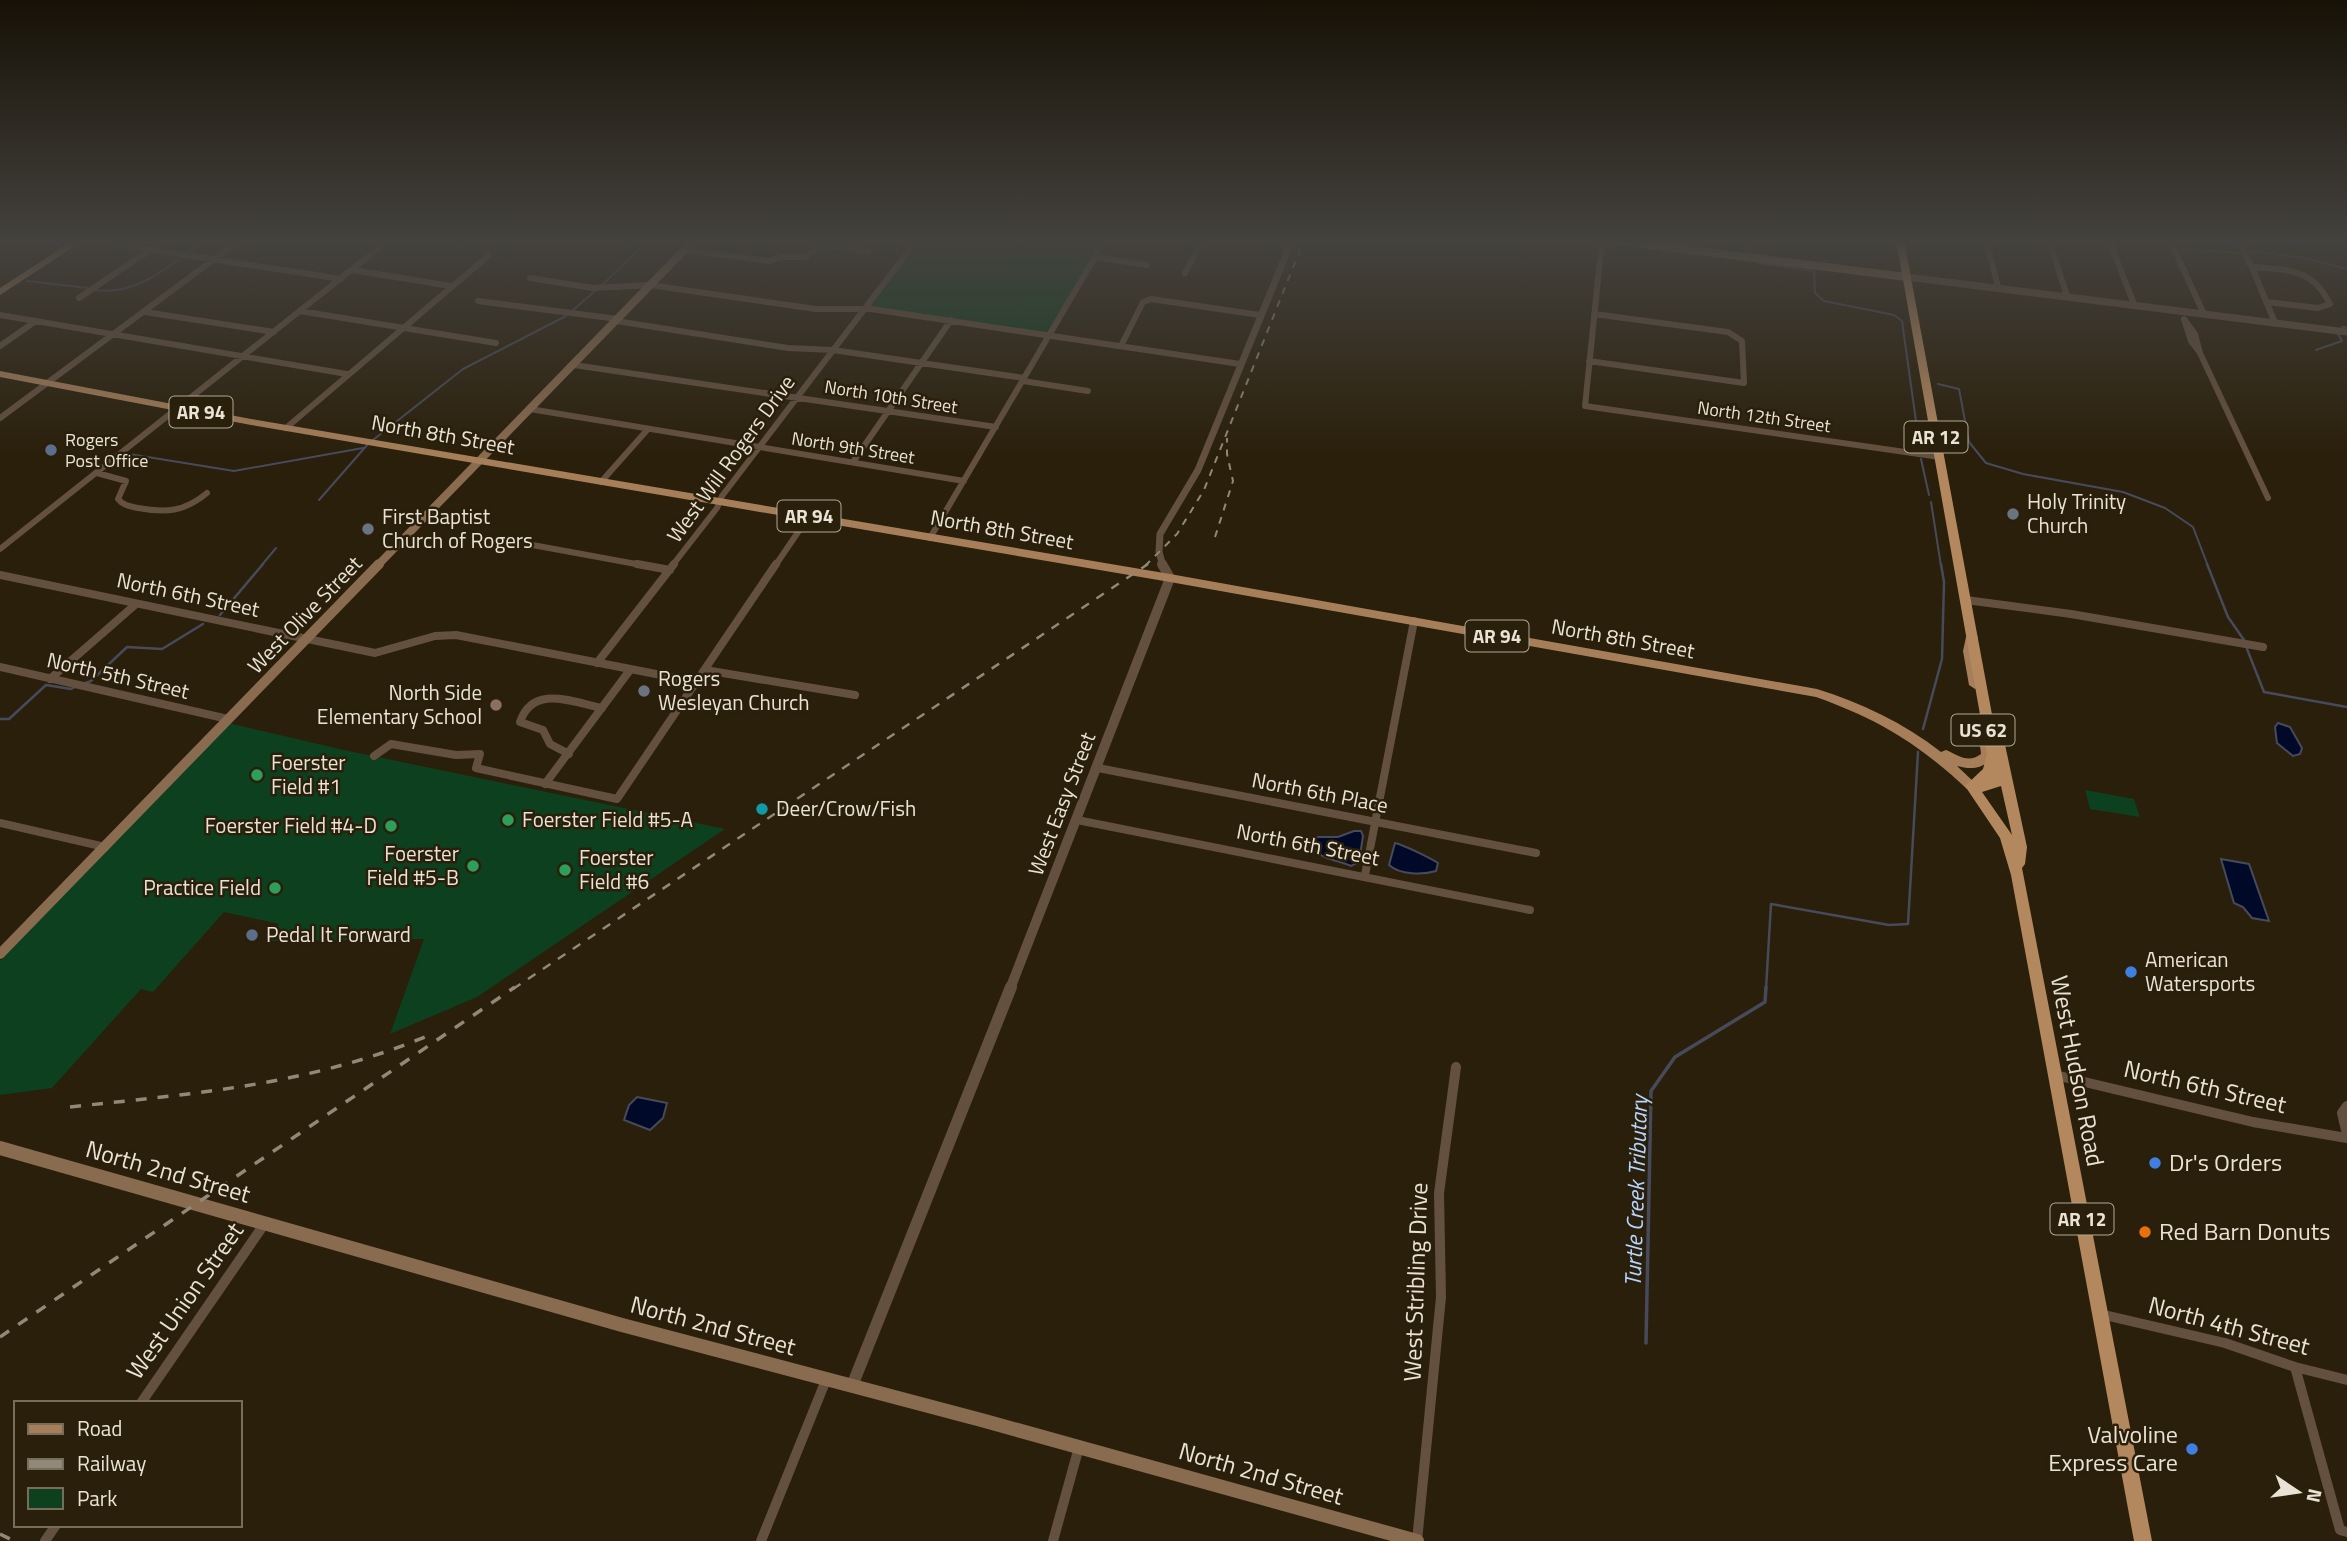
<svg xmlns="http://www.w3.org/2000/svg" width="2347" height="1541" viewBox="0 0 2347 1541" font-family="'Titillium Web',sans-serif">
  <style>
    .green { fill: #0d401e }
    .water { fill: #000927; stroke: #464a5b; stroke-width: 2 }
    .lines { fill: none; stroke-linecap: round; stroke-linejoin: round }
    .stream-far2 { stroke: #464a5b; stroke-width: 2 }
    .stream-far1 { stroke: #464a5b; stroke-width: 2.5 }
    .stream { stroke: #464a5b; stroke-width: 3.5 }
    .minor-far2 { stroke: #64503f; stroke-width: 6 }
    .minor-far1 { stroke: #64503f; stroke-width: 8 }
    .minor { stroke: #64503f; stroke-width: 10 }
    .tertiary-far2 { stroke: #64503f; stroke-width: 7 }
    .tertiary-far1 { stroke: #64503f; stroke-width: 10 }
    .tertiary { stroke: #64503f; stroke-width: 12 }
    .secondary-far2 { stroke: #896b4f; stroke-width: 8 }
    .secondary-far1 { stroke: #896b4f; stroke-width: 10 }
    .secondary { stroke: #896b4f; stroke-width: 14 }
    .primary { fill: #a67f5a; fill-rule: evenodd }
    .trunk { fill: #b4885f; fill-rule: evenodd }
    .rail-far2 { stroke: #918877; stroke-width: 2; stroke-dasharray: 7 7; stroke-linecap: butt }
    .rail-far1 { stroke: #918877; stroke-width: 2.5; stroke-dasharray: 9 9; stroke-linecap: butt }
    .rail { stroke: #918877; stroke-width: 3.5; stroke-dasharray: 11 11; stroke-linecap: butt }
    .service-dot { fill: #5c6f8a; stroke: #2a1f0a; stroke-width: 2.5 }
    .worship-dot { fill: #6b7280; stroke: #2a1f0a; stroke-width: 2.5 }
    .education-dot { fill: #8d6e63; stroke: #2a1f0a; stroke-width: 2.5 }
    .leisure-dot { fill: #2e9e5b; stroke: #2a1f0a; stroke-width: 2.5 }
    .culture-dot { fill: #0f9aa8; stroke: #2a1f0a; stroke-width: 2.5 }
    .shop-dot { fill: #3f7fe0; stroke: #2a1f0a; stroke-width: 2.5 }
    .food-dot { fill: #e8710a; stroke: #2a1f0a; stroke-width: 2.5 }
    .labels { text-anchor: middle; stroke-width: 5; stroke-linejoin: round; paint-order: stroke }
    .far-street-label { font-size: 18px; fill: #e9e2d5; stroke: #2a1f0a }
    .far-poi-label { font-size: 18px; fill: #e9e2d5; stroke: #2a1f0a; text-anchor: start }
    .shield { fill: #2a1f0a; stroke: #b0a898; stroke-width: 2 }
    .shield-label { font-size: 19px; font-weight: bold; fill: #e9e2d5 }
    .street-label { font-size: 21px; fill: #e9e2d5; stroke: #2a1f0a }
    .poi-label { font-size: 21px; fill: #e9e2d5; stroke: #2a1f0a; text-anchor: start }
    .water-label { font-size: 23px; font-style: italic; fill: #b5d4fe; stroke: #2a1f0a }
    .near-street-label { font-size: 24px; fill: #e9e2d5; stroke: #2a1f0a }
    .near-poi-label { font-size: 24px; fill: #e9e2d5; stroke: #2a1f0a; text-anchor: start }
  </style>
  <rect width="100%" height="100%" fill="#2a1f0a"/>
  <!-- green -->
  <path class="green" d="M914 240H1106L1050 335 864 308Z
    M224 722 344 750 725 829 477 997 390 1034 424 939 267 941 279 924 224 912 153 992 141 989 52 1088 0 1095V961Z
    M2085 790 2134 799 2140 817 2090 809Z"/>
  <!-- water -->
  <path class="water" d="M2278 723 2290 727 2302 748 2300 754 2293 756 2277 743 2275 727Z
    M1354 831H1361L1363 836 1359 862 1351 866C1337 859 1317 861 1312 843L1317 837H1338Z
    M1395 843C1404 845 1430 858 1438 863L1436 871C1423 875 1400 875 1389 865Z
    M2221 859 2249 864 2269 921 2252 918 2243 907 2234 903Z
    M637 1097 667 1103 663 1118 650 1130 624 1120 629 1105Z"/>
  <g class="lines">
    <!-- stream-far2 -->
    <path class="stream-far2" d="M391 240 460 246 528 240
      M602 240 643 246
      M1739 240 1752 255
      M240 243 290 240
      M2180 249 2240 253
      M2247 251 2300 257 2347 269
      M187 252 206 242H234
      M1758 263 1814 271 1815 293 1824 301 1894 315 1902 321 1920 450
      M27 281 88 288
      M602 285 649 240
      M94 290C129 295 155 277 182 257
      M572 311 596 290
      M2342 327H2347
      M2316 350 2342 341 2338 334
      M1938 384 1959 389 1969 442 1986 463 2023 474 2123 492 2165 508 2193 527 2208 566
      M373 440 463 369 566 316
      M129 454 234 471 363 448
      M1921 459 1929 495
      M319 500 368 444
      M1931 502 1941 566
      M261 566 276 548"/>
    <!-- stream-far1 -->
    <path class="stream-far1" d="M2207 564 2228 617 2244 640
      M220 615 263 564
      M2247 649 2264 692 2347 707
      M83 684 91 681 127 647 162 649 203 624
      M0 719H9L46 685 71 689 77 686
      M1923 729 1942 659 1944 582 1941 564
      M1766 989 1771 904 1889 925 1908 924 1918 752"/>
    <!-- stream -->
    <path class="stream" d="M1646 1343 1651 1091 1675 1057 1765 1002 1766 987"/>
    <!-- minor-far2 -->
    <path class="minor-far2" d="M88 240 341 279
      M1602 240 1585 406 1940 457
      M1986 240 1998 287
      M2049 240 2067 296
      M2109 240 2134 304
      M2170 240 2203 312
      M2237 240 2252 267 2275 323
      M2297 240H2320
      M685 250 769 261 782 257H805L821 245 868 251
      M1095 257 1147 265
      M2252 267C2288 270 2312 268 2330 304L2318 308 2267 302
      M352 270 451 286
      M1185 273 1202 240
      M530 278 593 288 650 285 816 309H871L1240 364
      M79 298 151 249
      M478 301 618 319
      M300 311 496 343
      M145 312 274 332
      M0 315 347 374
      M2184 319 2191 341 2200 353 2268 498
      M2184 319 2195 334 2200 353
      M616 321 788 348 833 350 1024 378
      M0 346 36 321
      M1121 346 1143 302 1151 299 1260 315
      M1589 361 1744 383 1742 341 1728 332 1594 314
      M574 365 996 427
      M1023 381 1088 391
      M530 409 964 481
      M0 418 240 240
      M286 428 488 256
      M853 462 951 320
      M97 473 126 481 118 499C124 506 129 506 138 508 166 513 184 512 207 493
      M601 482 648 429
      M930 538 1105 240
      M527 544 647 566
      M0 549 389 240
      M672 566 717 508 722 496 917 240
      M775 566 809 516"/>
    <!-- minor-far1 -->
    <path class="minor-far1" d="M637 564 670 570
      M0 575 375 653 435 636 456 635 697 682
      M1966 600 2071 614 2263 647
      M597 663 674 564
      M0 667 228 719
      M705 670 855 695
      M50 679 136 604
      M569 754 550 744 543 730 520 722C533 684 572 702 602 708
      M374 756 391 744 456 755 480 754 476 768 617 799 776 564
      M1098 768 1536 853
      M545 784 630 670
      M1077 820 1530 910
      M0 823 105 847
      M1365 875 1414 621"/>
    <!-- minor -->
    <path class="minor" d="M2055 1075 2253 1122 2347 1138
      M2347 1106 2342 1113 2347 1134
      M2100 1314 2225 1343 2295 1367 2347 1380
      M2295 1367 2340 1530 2347 1532
      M141 1403 265 1223
      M45 1541 56 1525
      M761 1541 826 1380
      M1053 1541 1079 1447
      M1417 1541 1441 1297 1439 1193 1456 1067"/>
    <!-- tertiary-far2 -->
    <path class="tertiary-far2" d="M1907 277 2347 332
      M1163 566 1159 552 1160 534 1198 470 1292 240"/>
    <!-- tertiary-far1 -->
    <path class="tertiary-far1" d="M1010 989 1170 578 1162 564"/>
    <!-- tertiary -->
    <path class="tertiary" d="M852 1386 1011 987"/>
    <!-- secondary-far2 -->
    <path class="secondary-far2" d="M1609 240 1907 277
      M377 566 694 240"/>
    <!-- secondary-far1 -->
    <path class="secondary-far1" d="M0 954 379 564"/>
    <!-- secondary -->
    <path class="secondary" d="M0 1148 622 1325 985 1421 1417 1541"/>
    <!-- primary -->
    <path class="primary" d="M74 240H84L0 295V288Z
      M0 371 251 419 1170 574 1817 689C1862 703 1904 723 1941 752L1946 750C1958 755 1968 764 1981 754L1979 737 1981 734H1989L1993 756C1984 769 1972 770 1957 766L1975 783 1977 786 1975 789H1967C1919 744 1878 719 1816 697L1170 582 251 425 0 377Z
      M1972 633 1978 637 1975 651 1981 685 1975 689 1969 685 1963 651 1966 637Z"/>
    <!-- trunk -->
    <path class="trunk" d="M1896 240H1904L1996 736 2002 737 2004 740 2027 847 2025 864 2022 868 2152 1541H2134L2011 875 2000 838 1965 786 1983 769 1987 754ZM2001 786 2012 835 1982 792Z"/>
    <!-- rail-far2 -->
    <path class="rail-far2" d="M1215 537 1233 481 1227 454V438
      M1145 566 1177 534 1204 490 1304 240"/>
    <!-- rail-far1 -->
    <path class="rail-far1" d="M513 989 1148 564"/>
    <!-- rail -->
    <path class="rail" d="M70 1107C198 1093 312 1085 432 1034
      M0 1337 515 987
      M0 1534 14 1541"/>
  </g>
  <!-- sky -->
  <linearGradient id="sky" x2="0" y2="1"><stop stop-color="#171106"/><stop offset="0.53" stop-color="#44423e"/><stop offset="1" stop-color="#44423e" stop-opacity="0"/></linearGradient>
  <rect width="2347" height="456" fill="url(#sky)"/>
  <!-- markers -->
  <g class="service-dot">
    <circle cx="51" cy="450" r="7"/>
    <circle cx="252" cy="935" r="7"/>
  </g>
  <g class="worship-dot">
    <circle cx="2013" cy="514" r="7"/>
    <circle cx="368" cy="529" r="7"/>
    <circle cx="644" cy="691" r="7"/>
  </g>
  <circle class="education-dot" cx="496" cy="705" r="7"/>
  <g class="leisure-dot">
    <circle cx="257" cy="775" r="7"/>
    <circle cx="508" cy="820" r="7"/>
    <circle cx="391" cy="826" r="7"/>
    <circle cx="473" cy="866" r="7"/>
    <circle cx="565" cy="870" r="7"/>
    <circle cx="275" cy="888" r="7"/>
  </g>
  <circle class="culture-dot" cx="762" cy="809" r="7"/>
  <g class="shop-dot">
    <circle cx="2131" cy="972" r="7"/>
    <circle cx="2155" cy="1163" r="7"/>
    <circle cx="2192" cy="1449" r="7"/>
  </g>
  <circle class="food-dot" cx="2145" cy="1232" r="7"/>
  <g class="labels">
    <!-- far-street labels -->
    <g class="far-street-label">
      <text transform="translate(891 397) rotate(9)" y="6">North 10th Street</text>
      <text transform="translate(1764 417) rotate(8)" y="6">North 12th Street</text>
      <text transform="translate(853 448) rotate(9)" y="6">North 9th Street</text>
    </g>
    <!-- far-poi labels -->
    <g class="far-poi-label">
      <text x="65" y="446">Rogers<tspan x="65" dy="21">Post Office</tspan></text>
    </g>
    <!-- shield labels -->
    <g class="shield">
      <rect x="169.5" y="396.5" width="63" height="31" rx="5"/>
      <rect x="1904.5" y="421.5" width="63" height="31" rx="5"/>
      <rect x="777.5" y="500.5" width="63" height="31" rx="5"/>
      <rect x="1465.5" y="620.5" width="63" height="31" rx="5"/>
      <rect x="1951.5" y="714.5" width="63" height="31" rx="5"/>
      <rect x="2050.5" y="1203.5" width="63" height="31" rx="5"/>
    </g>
    <g class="shield-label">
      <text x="201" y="419">AR 94</text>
      <text x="1936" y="444">AR 12</text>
      <text x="809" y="523">AR 94</text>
      <text x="1497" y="643">AR 94</text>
      <text x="1983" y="737">US 62</text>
      <text x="2082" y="1226">AR 12</text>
    </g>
    <!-- street labels -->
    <g class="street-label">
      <text transform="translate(443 435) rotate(10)" y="7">North 8th Street</text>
      <text transform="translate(731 459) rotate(-54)" y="7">West Will Rogers Drive</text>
      <text transform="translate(1002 530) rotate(10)" y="7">North 8th Street</text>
      <text transform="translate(188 595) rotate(12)" y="7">North 6th Street</text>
      <text transform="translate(305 615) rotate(-46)" y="7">West Olive Street</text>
      <text transform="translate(1623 639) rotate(10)" y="7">North 8th Street</text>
      <text transform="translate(118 676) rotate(13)" y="7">North 5th Street</text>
      <text transform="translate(1320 793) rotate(11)" y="7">North 6th Place</text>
      <text transform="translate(1062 804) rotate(-69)" y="7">West Easy Street</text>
      <text transform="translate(1308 845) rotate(11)" y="7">North 6th Street</text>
    </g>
    <!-- poi labels -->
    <g class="poi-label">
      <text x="2027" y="509">Holy Trinity<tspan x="2027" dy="24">Church</tspan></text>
      <text x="382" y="524">First Baptist<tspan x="382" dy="24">Church of Rogers</tspan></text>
      <text x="658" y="686">Rogers<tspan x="658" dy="24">Wesleyan Church</tspan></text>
      <text x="482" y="700" text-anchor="end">North Side<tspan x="482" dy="24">Elementary School</tspan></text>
      <text x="271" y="770">Foerster<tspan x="271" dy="24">Field #1</tspan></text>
      <text x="776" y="816">Deer/Crow/Fish</text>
      <text x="522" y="827">Foerster Field #5-A</text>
      <text x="377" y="833" text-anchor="end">Foerster Field #4-D</text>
      <text x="459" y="861" text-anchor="end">Foerster<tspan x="459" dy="24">Field #5-B</tspan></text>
      <text x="579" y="865">Foerster<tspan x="579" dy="24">Field #6</tspan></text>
      <text x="261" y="895" text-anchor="end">Practice Field</text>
      <text x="266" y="942">Pedal It Forward</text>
      <text x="2145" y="967">American<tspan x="2145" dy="24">Watersports</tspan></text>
    </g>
    <!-- water labels -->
    <g class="water-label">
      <text transform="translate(1636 1191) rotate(-88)" y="8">Turtle Creek Tributary</text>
    </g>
    <!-- near-street labels -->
    <g class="near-street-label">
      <text transform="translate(2077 1071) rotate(79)" y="8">West Hudson Road</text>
      <text transform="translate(2205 1087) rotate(13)" y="8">North 6th Street</text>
      <text transform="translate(168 1172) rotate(16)" y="8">North 2nd Street</text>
      <text transform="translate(1416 1282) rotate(-88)" y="8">West Stribling Drive</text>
      <text transform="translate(185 1301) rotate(-55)" y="8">West Union Street</text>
      <text transform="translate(713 1326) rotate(15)" y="8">North 2nd Street</text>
      <text transform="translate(2229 1326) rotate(15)" y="8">North 4th Street</text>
      <text transform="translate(1261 1474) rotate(16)" y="8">North 2nd Street</text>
    </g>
    <!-- near-poi labels -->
    <g class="near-poi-label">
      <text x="2169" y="1171">Dr's Orders</text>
      <text x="2159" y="1240">Red Barn Donuts</text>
      <text x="2178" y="1443" text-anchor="end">Valvoline<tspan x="2178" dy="28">Express Care</tspan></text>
    </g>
  </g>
  <!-- legend -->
  <rect x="14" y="1401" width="228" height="126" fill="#2a1f0a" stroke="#766d5b" stroke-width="2"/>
  <rect x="28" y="1424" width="35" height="10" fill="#a67f5a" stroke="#766d5b" stroke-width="2"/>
  <text x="77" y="1436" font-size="21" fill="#e9e2d5">Road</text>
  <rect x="28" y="1459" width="35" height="10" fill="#918877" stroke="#766d5b" stroke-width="2"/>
  <text x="77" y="1471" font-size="21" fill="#e9e2d5">Railway</text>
  <rect x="28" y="1488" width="35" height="21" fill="#0d401e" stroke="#766d5b" stroke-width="2"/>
  <text x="77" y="1506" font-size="21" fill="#e9e2d5">Park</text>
  <!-- north arrow -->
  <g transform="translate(2298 1492) rotate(103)" stroke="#2a1f0a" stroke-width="5" paint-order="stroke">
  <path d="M0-5L12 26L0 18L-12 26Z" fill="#e9e2d5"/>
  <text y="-10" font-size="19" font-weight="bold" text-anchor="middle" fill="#e9e2d5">N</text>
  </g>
</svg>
